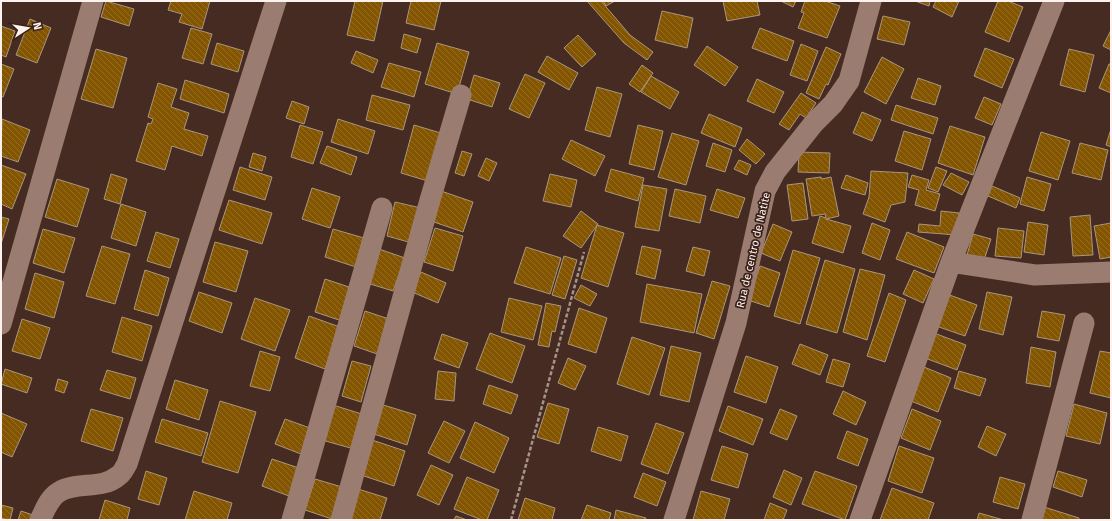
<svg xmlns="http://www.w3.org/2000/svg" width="1112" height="521" viewBox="0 0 1112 521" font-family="'Fira Sans',sans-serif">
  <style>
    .building { fill: url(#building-back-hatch); stroke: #aa967d }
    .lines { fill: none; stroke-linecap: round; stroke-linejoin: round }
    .path { stroke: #a5938c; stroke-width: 2.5; stroke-dasharray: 4 2; stroke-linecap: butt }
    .minor { stroke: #9b7c70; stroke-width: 21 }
    .labels { text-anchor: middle; stroke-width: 3.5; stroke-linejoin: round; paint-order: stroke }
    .street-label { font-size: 11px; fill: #fdf2ee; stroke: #3b2118 }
  </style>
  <defs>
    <pattern id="building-back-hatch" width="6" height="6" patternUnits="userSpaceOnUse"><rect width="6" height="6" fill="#835500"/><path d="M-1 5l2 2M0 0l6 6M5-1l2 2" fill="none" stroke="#956e26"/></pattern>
  </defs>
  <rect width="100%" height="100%" fill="#452b21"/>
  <!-- building -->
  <path class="building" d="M106 1 134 9 129 26 101 17Z
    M171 1H210L202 29 179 22 182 14 168 10Z
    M355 1H383L374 41 347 35Z
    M411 1H441L434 30 406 23Z
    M587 1H601L630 35 653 52 647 60 624 43Z
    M603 1H615L606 6Z
    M723 1H757L760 15 727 21Z
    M781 1H796L793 7Z
    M805 1H825L840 6 827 38 798 28 804 13 801 12Z
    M915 1H930L929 6Z
    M936 1H959L952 17 933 7Z
    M998 1H1008L1023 7 1009 42 985 32Z
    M662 11 693 18 687 48 655 40Z
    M883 16 910 22 904 45 877 39Z
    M30 19 51 28 37 63 16 55Z
    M1 26 15 31 6 57 1 55Z
    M191 28 212 34 203 64 182 58Z
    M760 28 794 41 787 61 752 48Z
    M1111 30V50L1103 46Z
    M404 34 421 39 417 53 401 48Z
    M578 35 596 54 582 67 564 48Z
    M217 43 244 51 238 72 211 64Z
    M437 43 469 52 457 94 425 84Z
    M801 44 818 51 807 81 790 75Z
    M707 46 738 67 725 86 694 65Z
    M826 47 841 54 828 85 826 84 819 99 806 93Z
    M985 48 1014 59 1002 88 974 76Z
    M96 49 127 58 113 108 81 99Z
    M1069 49 1094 55 1085 92 1060 85Z
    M356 51 378 60 373 73 351 63Z
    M547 56 578 73 569 90 538 72Z
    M882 57 904 69 886 104 864 92Z
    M389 63 421 72 414 97 381 87Z
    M1 64 14 69 3 97 1 96Z
    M1109 64H1111V93L1099 88Z
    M642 65 653 73 640 92 629 84Z
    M525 74 545 83 529 118 509 109Z
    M474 75 500 83 492 107 467 99Z
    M651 76 679 92 670 109 641 92Z
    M918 78 941 86 935 105 911 98Z
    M757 79 784 92 774 113 747 101Z
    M185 80 229 94 224 113 180 99Z
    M158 83 177 89 171 107 189 113 184 129 208 136 202 156 172 146 165 170 136 161 148 123 151 124 153 119 148 117Z
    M597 87 622 94 610 137 585 130Z
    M801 93 816 103 806 118 800 114 789 130 779 124Z
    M372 95 410 105 403 130 366 120Z
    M984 97 1001 104 992 125 975 118Z
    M292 101 309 107 304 124 286 118Z
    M896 105 938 118 933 134 891 120Z
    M862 112 881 120 872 141 853 133Z
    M709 114 742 128 735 147 701 133Z
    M2 119 30 130 18 162 1 156Z
    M338 119 375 131 368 154 331 142Z
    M300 125 323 132 313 164 291 157Z
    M414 125 444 134 431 182 401 173Z
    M638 125 663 131 654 170 629 164Z
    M950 126 985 137 973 175 938 163Z
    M1111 129V147L1106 145Z
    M904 131 931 139 922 170 895 161Z
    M1041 132 1070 141 1058 180 1029 171Z
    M672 133 699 141 686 185 658 177Z
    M747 139 765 154 756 164 739 150Z
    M571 140 605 156 595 176 562 159Z
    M713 143 732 150 725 172 706 166Z
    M1080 143 1108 150 1101 180 1072 173Z
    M327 146 357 157 351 175 320 163Z
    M462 151 472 154 464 176 455 173Z
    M799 152 830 153 829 173 798 172Z
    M253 153 266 157 262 171 249 167Z
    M486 158 497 163 489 181 478 176Z
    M739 160 751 165 747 175 734 169Z
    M1 165 26 174 12 209 1 204Z
    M240 167 272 177 265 200 233 190Z
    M936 167 947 171 938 192 928 188Z
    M611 169 644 178 638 201 605 191Z
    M871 171 908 173 905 202 891 205 885 222 863 214 869 197Z
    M951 173 969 182 962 195 943 185Z
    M111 174 127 179 120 204 104 199Z
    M550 174 577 180 571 207 543 201Z
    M846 175 868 183 865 195 841 188Z
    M912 175 929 180 926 190 940 194 935 211 915 205 919 190 908 187Z
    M821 177 822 179 831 177 839 216 826 219 851 226 843 253 812 243 820 216 826 218 825 214 812 216 806 179Z
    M1027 177 1051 184 1044 211 1020 204Z
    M57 179 89 189 77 227 45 217Z
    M803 183 808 219 792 221 787 185Z
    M643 185 667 189 659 231 635 227Z
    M992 186 1020 198 1016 208 988 196Z
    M312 188 340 197 330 228 302 219Z
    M675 189 706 196 700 223 669 216Z
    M717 189 745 198 738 218 710 210Z
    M441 191 473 202 463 232 431 221Z
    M229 200 272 213 262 244 219 230Z
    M395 202 421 208 412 243 387 236Z
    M121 204 146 212 136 246 111 238Z
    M581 211 598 224 581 248 563 236Z
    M941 211 959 213 957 235 918 232 919 224 940 226Z
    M1090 215 1093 255 1073 256 1070 217Z
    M1 217 9 219 1 244Z
    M1028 222 1048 225 1044 255 1024 252Z
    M872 223 890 230 880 260 862 253Z
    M1111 223V257L1100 259 1094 226Z
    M773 224 792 232 780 261 761 253Z
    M597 225 624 233 608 287 581 278Z
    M435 228 463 236 453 271 424 262Z
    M998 228 1024 231 1021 258 995 256Z
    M43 229 75 238 64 273 33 263Z
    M333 229 364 238 356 267 325 257Z
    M156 232 179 239 170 268 147 261Z
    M907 232 944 247 934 273 896 259Z
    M973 234 991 239 984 260 967 255Z
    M215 242 248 251 236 292 203 282Z
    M102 246 130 254 115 304 86 296Z
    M642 246 661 250 655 279 636 274Z
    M526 247 561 258 550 294 514 283Z
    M693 247 710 251 704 276 686 271Z
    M379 249 405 258 393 291 367 283Z
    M793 250 820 258 800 324 774 316Z
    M564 256 577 260 565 299 552 295Z
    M825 260 855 269 837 333 806 324Z
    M760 266 780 273 769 307 748 300Z
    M860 269 885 275 867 340 843 332Z
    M145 270 169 278 158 316 134 309Z
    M914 270 934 279 923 303 903 294Z
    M421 272 446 283 438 303 412 292Z
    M35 273 64 282 54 318 25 309Z
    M325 279 352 288 342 321 315 312Z
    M712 281 730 286 714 339 696 333Z
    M647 284 702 294 694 333 640 322Z
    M581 285 597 294 590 306 574 298Z
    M199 292 232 303 222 333 189 321Z
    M987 292 1012 297 1003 335 979 329Z
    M889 293 906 300 885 362 867 356Z
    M947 294 977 305 965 336 936 326Z
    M255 298 290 310 275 351 241 339Z
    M509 298 542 306 533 340 501 332Z
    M546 303 561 306 555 332 552 331 549 347 538 345Z
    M579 308 607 318 596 353 568 344Z
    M365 311 392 320 380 355 354 346Z
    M1042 311 1065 315 1059 341 1037 337Z
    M309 316 340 327 325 369 295 358Z
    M122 317 152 326 142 361 112 352Z
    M22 319 50 328 40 359 12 351Z
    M490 333 525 346 512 383 476 369Z
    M934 333 966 345 957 370 925 358Z
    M442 334 468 343 459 368 434 359Z
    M632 337 665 348 649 395 617 384Z
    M800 344 828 355 820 375 792 364Z
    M671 346 701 353 689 402 660 395Z
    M1031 347 1056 352 1050 387 1026 383Z
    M260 351 280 357 270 391 250 386Z
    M1100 351 1111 353V398L1090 393Z
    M746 356 778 367 766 403 734 392Z
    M568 358 586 366 575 390 558 383Z
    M833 359 850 364 843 387 826 382Z
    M352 361 371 366 361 402 342 396Z
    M924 367 951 378 938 412 911 401Z
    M5 369 32 378 27 393 1 384Z
    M107 370 136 378 130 399 100 390Z
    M438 371 456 373 454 401 435 399Z
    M959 371 986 379 980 396 954 388Z
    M58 379 68 382 64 393 55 390Z
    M175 380 208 390 199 420 166 409Z
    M489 385 518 395 511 414 483 404Z
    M843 391 866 402 856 425 833 414Z
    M220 401 256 412 238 473 202 462Z
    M548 403 569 409 559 444 537 437Z
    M380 404 416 415 407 445 371 433Z
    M1074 404 1107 413 1100 444 1066 436Z
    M333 405 365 415 354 449 322 440Z
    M728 406 763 419 753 445 719 431Z
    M91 409 123 418 113 451 81 441Z
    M780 409 797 416 787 440 770 433Z
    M912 409 941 421 930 450 901 438Z
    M1 413 27 424 12 457 1 452Z
    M162 419 208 433 201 456 155 442Z
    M285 419 310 428 301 454 275 444Z
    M444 421 465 431 449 463 428 453Z
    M475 422 509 438 494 473 460 458Z
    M656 423 684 433 668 474 641 464Z
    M987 426 1006 434 996 456 978 447Z
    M598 427 628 436 621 461 591 451Z
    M847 431 868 439 858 466 837 458Z
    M369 439 405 451 394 486 358 474Z
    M722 446 748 454 738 488 711 480Z
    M899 446 934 458 922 493 888 481Z
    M272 459 299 468 289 496 262 486Z
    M431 465 453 475 439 505 417 495Z
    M784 470 802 478 791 505 773 497Z
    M146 471 167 478 159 505 138 499Z
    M815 471 857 486 845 520 802 504Z
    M1058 471 1087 480 1082 497 1053 487Z
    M643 473 666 482 657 506 634 497Z
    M467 477 499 490 487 520H482L454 509Z
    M1000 477 1025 484 1018 509 993 502Z
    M315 479 342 487 332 519 305 510Z
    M892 488 934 503 928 520H880Z
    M358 489 387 498 380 520H355L349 518Z
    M194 491 232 503 227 520H185Z
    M701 491 730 499 724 520H693Z
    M525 498 555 508 552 520H518Z
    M105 500 130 508 127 520H99Z
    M770 503 787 510 783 520H764Z
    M1 505 13 508 10 520 1 518Z
    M587 505 611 513 609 520H581Z
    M1044 507 1079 518V520H1041Z
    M616 510 646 518 645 520H614Z
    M21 511 33 515 31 520H18Z
    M979 513 1004 520H977Z
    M456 516 467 520H454Z"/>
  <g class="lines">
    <!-- path -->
    <path class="path" d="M511 520 584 252"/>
    <!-- minor -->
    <path class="minor" d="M951 262 1035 275 1111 272
      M1 324 93 1
      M40 520C45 510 49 498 59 492 76 481 102 490 118 476 122 474 125 467 127 464L276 1
      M292 520 382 208
      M341 520 430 200 461 95
      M674 520 736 323 765 191 775 172 814 123 833 104 849 81 871 1
      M860 520 951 262 1054 1
      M1032 520 1084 323"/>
  </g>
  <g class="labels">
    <!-- street labels -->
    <g class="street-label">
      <text transform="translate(753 250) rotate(-77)" y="4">Rua de centro de Natite</text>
    </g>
  </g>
  <!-- border -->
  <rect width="1112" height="521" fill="none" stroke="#fdf2ee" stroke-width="4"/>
  <!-- north arrow -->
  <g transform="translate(28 28) rotate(78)" stroke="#3b2118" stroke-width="3" paint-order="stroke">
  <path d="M0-3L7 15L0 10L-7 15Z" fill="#fdf2ee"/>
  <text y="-6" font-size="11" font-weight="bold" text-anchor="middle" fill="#fdf2ee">N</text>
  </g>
</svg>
